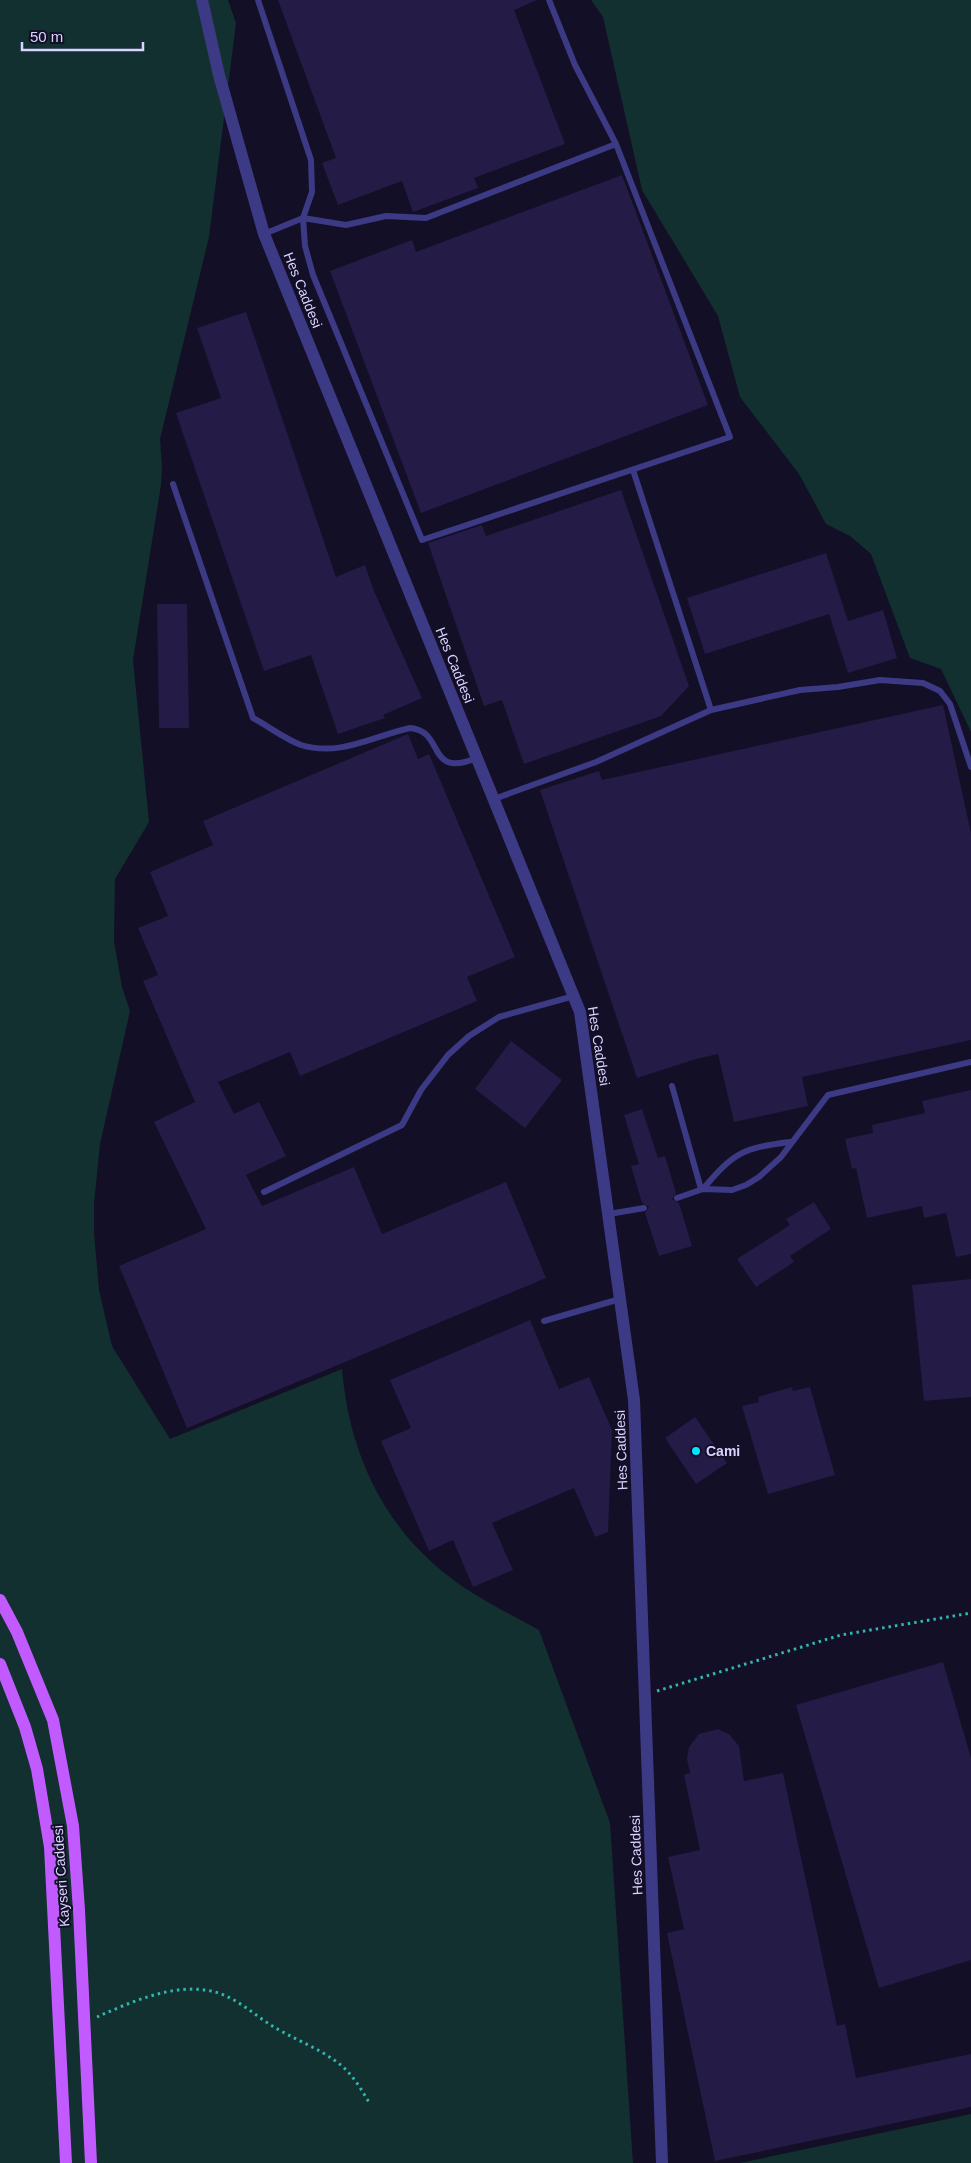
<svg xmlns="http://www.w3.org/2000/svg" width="971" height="2163" viewBox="0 0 971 2163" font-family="Helvetica,sans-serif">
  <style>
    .green { fill: #12302f }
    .building { fill: #241b47 }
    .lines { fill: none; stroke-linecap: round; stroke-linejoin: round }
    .path { stroke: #2fb8b0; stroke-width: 3; stroke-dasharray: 2.5 4; stroke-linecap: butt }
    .service { stroke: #3d3a85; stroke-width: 6 }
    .tertiary { stroke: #3d3a85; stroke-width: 12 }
    .primary { stroke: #c25bff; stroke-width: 12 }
    .poi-dot { fill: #00e5ff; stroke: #130f26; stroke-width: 2 }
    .labels { text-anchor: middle; stroke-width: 4; stroke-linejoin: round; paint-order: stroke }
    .street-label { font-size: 14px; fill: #d9d4ff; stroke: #130f26 }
    .poi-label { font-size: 14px; font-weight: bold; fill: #d9d4ff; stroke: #130f26; text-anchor: start }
  </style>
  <rect width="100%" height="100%" fill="#130f26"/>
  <!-- green -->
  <path class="green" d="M0 0H228L236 23 209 237 160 439 162 467 161 485 133 660 149 822 115 879 114 941 122 987 130 1011 100 1144 94 1204V1233L99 1290 112 1346 170 1439 342 1369C349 1452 383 1527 451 1578 478 1599 509 1613 539 1630L610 1823 633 2163H0Z
    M591 0H971V732L941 669 910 658 871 554 850 536 826 524 799 474 740 397 718 316 642 190 603 17Z
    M971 2114V2163H740Z"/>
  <!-- building -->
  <path class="building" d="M278 0H537L514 10 565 144 474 178 478 188 413 212 402 181 338 205 322 163 336 158Z
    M622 175 708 405 421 513 330 271 412 240 416 252Z
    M246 312 336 577 365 565 374 591 422 698 383 715 385 718 338 734 311 655 264 671 176 413 221 398 197 328Z
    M621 490 689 686 661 716 524 764 502 700 484 706 428 543 482 525 486 536Z
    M826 553 848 621 883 610 897 658 848 673 829 614 705 654 687 598Z
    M157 604H187L189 728H159Z
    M943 705 971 833V1040L802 1077 808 1106 734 1122 718 1054 696 1059 637 1078 540 790 599 771 602 780Z
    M408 734 418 759 429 754 515 957 467 977 477 1001 300 1076 290 1052 218 1082 234 1114 259 1102 286 1156 246 1175 262 1206 354 1167 382 1234 506 1182 546 1278 187 1428 119 1266 206 1229 154 1122 195 1102 143 981 158 975 138 928 168 916 150 872 213 845 203 821Z
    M511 1041 562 1080 525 1128 475 1089Z
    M971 1090V1254L956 1257 946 1213 924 1218 922 1206 867 1218 856 1168 852 1169 845 1139 873 1133 872 1125 925 1113 922 1101Z
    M642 1109 658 1158 665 1156 676 1193 672 1199 679 1203 692 1246 659 1256 645 1213 649 1207 642 1203 631 1166 639 1164 624 1115Z
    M814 1202 831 1229 790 1256 794 1262 756 1287 737 1259 790 1225 786 1219Z
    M971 1279V1397L924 1401 912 1285Z
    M530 1320 559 1389 589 1377 612 1430 608 1532 595 1537 574 1488 492 1523 513 1570 473 1587 453 1540 429 1551 381 1441 411 1428 390 1380Z
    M792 1387 793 1391 810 1387 835 1475 768 1494 742 1406 759 1402 758 1397Z
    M695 1417 727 1463 696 1484 665 1438Z
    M943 1662 971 1758V1960L879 1988 796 1705Z
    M718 1729 729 1734 739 1746 744 1781 783 1773 837 2026 845 2024 856 2078 971 2054V2107L715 2161 667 1933 684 1929 668 1857 700 1850 684 1775 690 1773 687 1759 689 1747 699 1734Z"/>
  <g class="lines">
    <!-- path -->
    <path class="path" d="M657 1691 841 1635 971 1613
      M97 2017C131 2002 173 1983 211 1991 235 1996 254 2015 274 2027 294 2039 318 2048 337 2062 352 2073 361 2089 370 2104"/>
    <!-- service -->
    <path class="service" d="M258 0 311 160 312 192 303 218 264 234
      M549 0 575 65 616 144 730 437 422 540 313 275 305 246 303 218 346 225 386 216 426 218 616 144
      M173 484 253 718C268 726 285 739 301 745 340 757 373 736 410 728 446 731 425 779 477 758
      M711 710 800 690 838 687 880 680 923 683 940 691 950 704 971 767
      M494 799 596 762 711 710 633 470
      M672 1086 701 1189
      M703 1189C734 1152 743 1148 790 1142
      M264 1192 402 1125 421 1090 448 1055 469 1036 499 1017 574 996
      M677 1198 703 1189 732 1190 746 1185 759 1177 781 1157 828 1095 971 1062
      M609 1214 644 1208
      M544 1321 620 1299"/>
    <!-- tertiary -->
    <path class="tertiary" d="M202 0 219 75 264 234 580 1012 634 1400 662 2163"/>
    <!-- primary -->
    <path class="primary" d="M0 1600 17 1632 53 1720 73 1826 79 1910 91 2163
      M0 1664 25 1727 37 1769 50 1847 66 2163"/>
  </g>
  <!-- markers -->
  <circle class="poi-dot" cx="696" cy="1451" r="5"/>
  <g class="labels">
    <!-- street labels -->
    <g class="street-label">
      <text transform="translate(303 290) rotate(68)" y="5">Hes Caddesi</text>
      <text transform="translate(455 665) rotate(68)" y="5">Hes Caddesi</text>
      <text transform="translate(599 1046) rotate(81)" y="5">Hes Caddesi</text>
      <text transform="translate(621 1450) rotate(-92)" y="5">Hes Caddesi</text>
      <text transform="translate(636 1855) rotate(-92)" y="5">Hes Caddesi</text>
      <text transform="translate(61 1876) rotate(-94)" y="5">Kayseri Caddesi</text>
    </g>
    <!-- poi labels -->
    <g class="poi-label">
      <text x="706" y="1456">Cami</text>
    </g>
  </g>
  <!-- scale -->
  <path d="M22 42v8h121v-8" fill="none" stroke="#d9d4ff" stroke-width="2.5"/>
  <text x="30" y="42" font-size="15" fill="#d9d4ff" stroke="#130f26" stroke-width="4" paint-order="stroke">50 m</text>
</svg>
